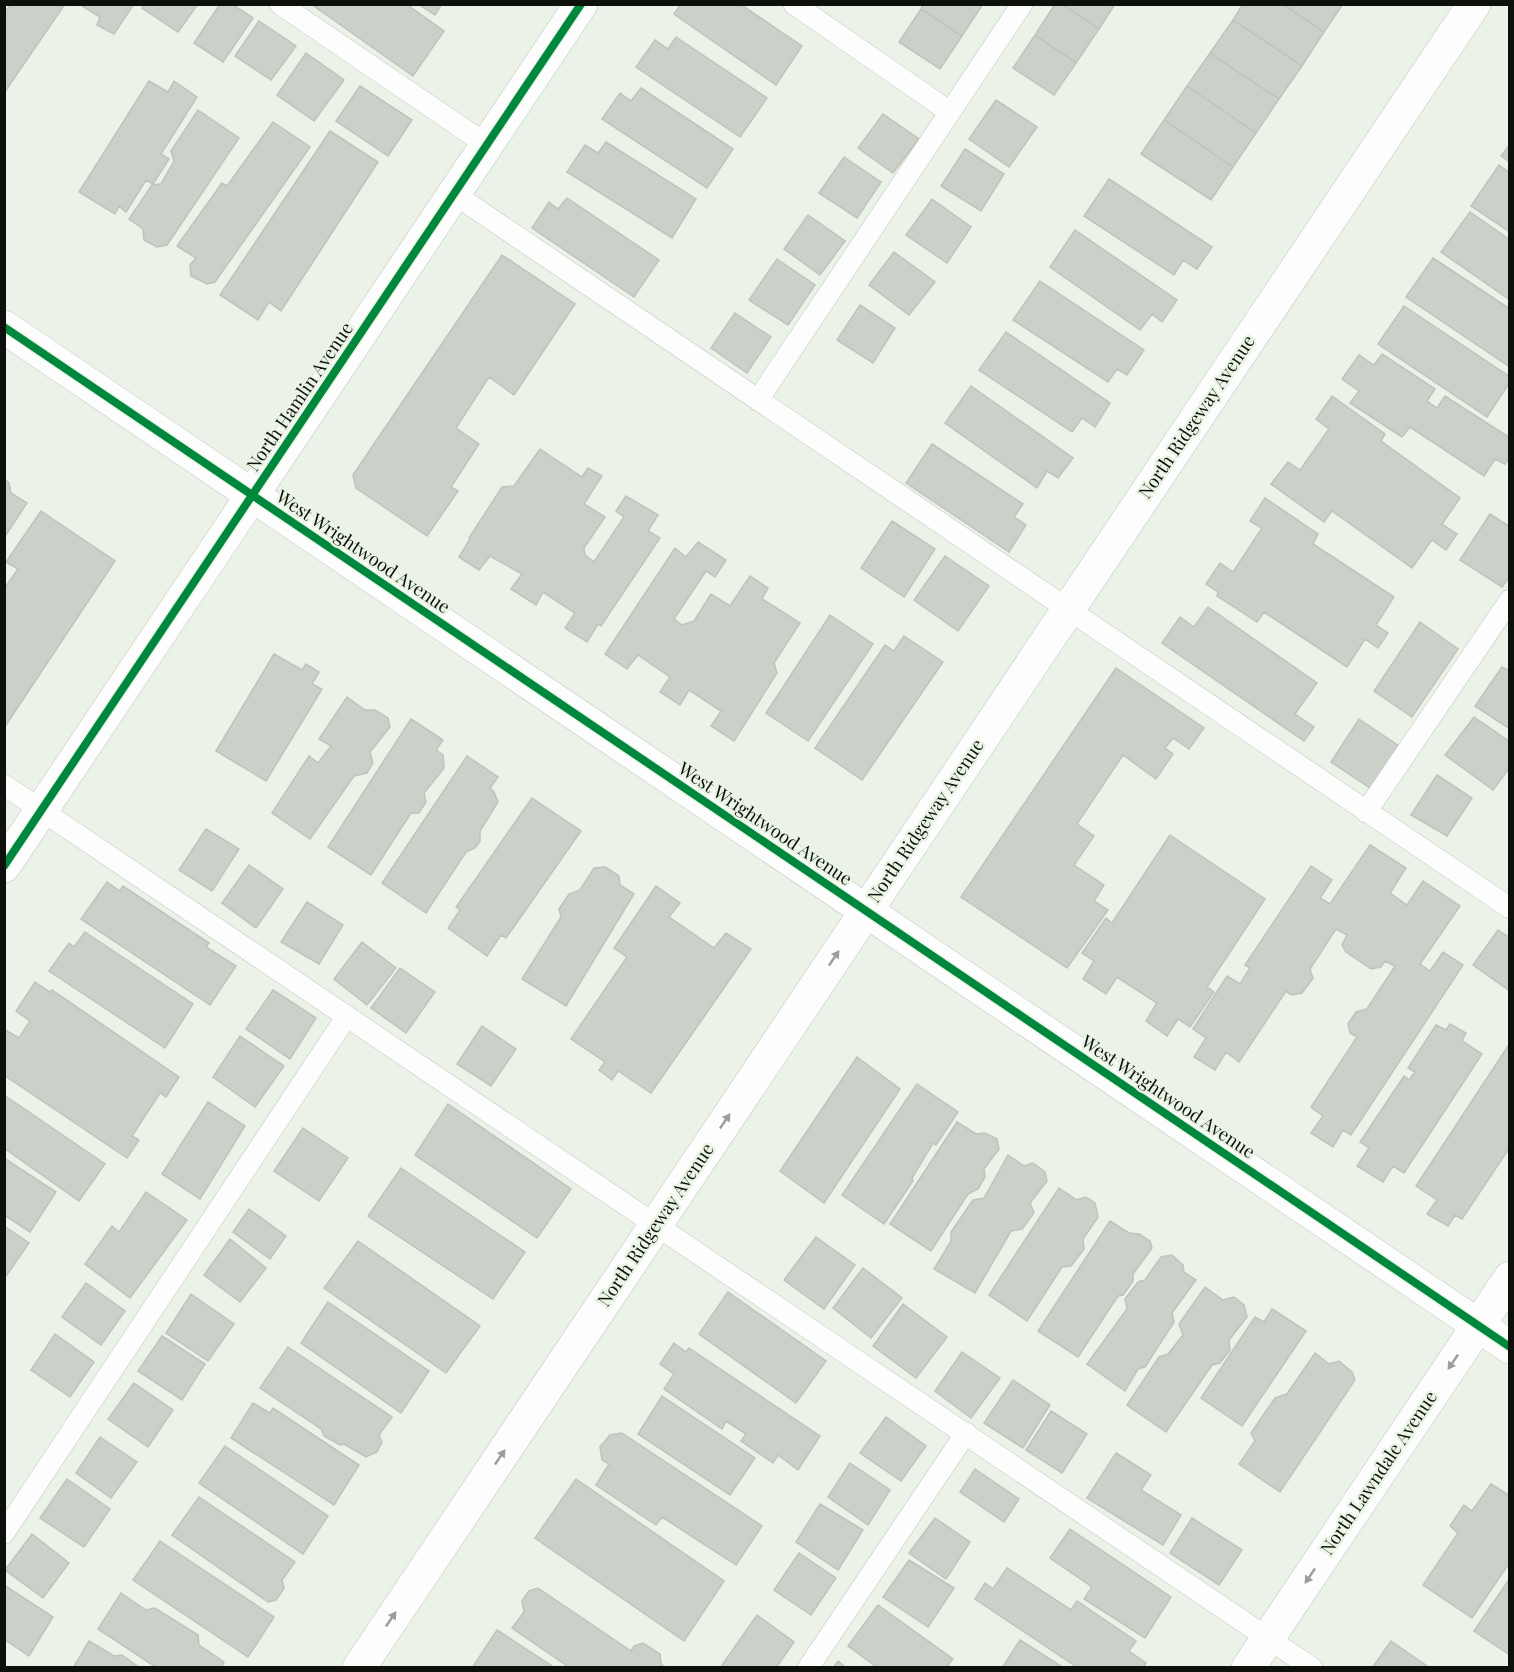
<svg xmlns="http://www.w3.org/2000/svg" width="1514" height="1672" viewBox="0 0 1514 1672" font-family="'Playfair Display',serif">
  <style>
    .building { fill: #cbd0c9; stroke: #bec3bc; stroke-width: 1.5 }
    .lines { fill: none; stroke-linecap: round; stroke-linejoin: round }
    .lane-casing { stroke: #c0c5be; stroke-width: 22 }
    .street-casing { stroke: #c0c5be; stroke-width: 34 }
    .secondary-casing { stroke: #c0c5be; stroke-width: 34 }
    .lane { stroke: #fcfdfc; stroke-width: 21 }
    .street { stroke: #fcfdfc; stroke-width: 33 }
    .secondary { stroke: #fcfdfc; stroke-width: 33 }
    .cycleway-casing { stroke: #eaf5e5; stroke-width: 11 }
    .cycleway { stroke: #00873e; stroke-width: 8 }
    .oneway { fill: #9c9e9c }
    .labels { text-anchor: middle; stroke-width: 5; stroke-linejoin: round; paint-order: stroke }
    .street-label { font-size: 18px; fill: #0d100b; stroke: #eaf5e5 }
  </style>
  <rect width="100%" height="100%" fill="#ebf2e8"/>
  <!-- building -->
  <path class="building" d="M11 4H65L4 93V14Z
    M79 4H134L114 34 97 25 100 17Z
    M145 4H198L178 32 142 8Z
    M220 4H232L253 18 223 62 194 43Z
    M311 4H406L444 31 413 76Z
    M418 4H442L435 15Z
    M681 4H740L802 46 776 85 674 14Z
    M923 4H983L962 36 921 9Z
    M1055 4H1062L1099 29 1076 63 1035 35Z
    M1062 4H1115L1099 29Z
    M1243 4H1283L1324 32 1302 66 1233 20Z
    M1283 4H1343L1324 32Z
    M921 9 962 36 940 69 899 42Z
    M1233 20 1302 66 1279 99 1210 53Z
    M259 21 296 46 271 80 235 56Z
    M1035 35 1076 63 1054 95 1013 68Z
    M676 37 767 98 740 137 636 67 655 40 668 49Z
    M306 53 344 80 314 121 277 95Z
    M1210 53 1279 99 1256 133 1187 86Z
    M149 81 168 92 174 81 197 97 161 154 169 159 153 184 146 180 126 212 119 206 115 214 79 192Z
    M360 86 412 120 388 156 336 121Z
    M1187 86 1256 133 1233 167 1164 120Z
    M641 88 733 149 707 188 602 119 620 93 631 101Z
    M996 100 1037 127 1009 167 969 139Z
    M198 110 239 138 167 245 157 247 144 240 143 229 129 219 152 185 161 184 174 161 171 151Z
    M883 114 919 139 893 173 858 148Z
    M1164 120 1233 167 1211 200 1141 154Z
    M273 122 310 147 215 282 207 284 191 276 190 265 196 258 177 246 222 183 227 186Z
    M330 131 378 162 281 311 269 302 258 320 220 295Z
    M606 142 696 199 672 238 567 172 585 145 598 153Z
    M1510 144V162L1501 156Z
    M965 149 1004 174 981 211 941 186Z
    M844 157 881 182 857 218 819 193Z
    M1499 165 1510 173V232L1471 206Z
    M1109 179 1212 247 1197 269 1183 260 1174 275 1084 216Z
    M567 198 659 260 634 297 532 228 549 202 558 209Z
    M932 199 971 227 947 263 906 235Z
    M1470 212 1510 240V300L1441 252Z
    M808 215 845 241 820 275 784 249Z
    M1075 230 1177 300 1162 322 1152 314 1140 330 1050 267Z
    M894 252 935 282 909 315 869 285Z
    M502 255 575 304 514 395 489 377 456 428 479 444 451 487 458 491 427 536 356 488 353 475Z
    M1433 258 1510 309V367L1406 297Z
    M777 259 815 285 788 325 749 300Z
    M1040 281 1144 350 1127 375 1117 369 1108 382 1013 320Z
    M860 305 895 328 873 363 837 340Z
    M1404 306 1510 377V382L1487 417 1378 344Z
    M735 313 771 337 747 373 711 348Z
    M1006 332 1110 403 1095 427 1082 418 1072 432 979 370Z
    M1382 354 1435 389 1427 401 1437 408 1445 396 1510 438V457L1505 464 1495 459 1484 476 1410 427 1402 437 1350 403 1359 391 1342 379 1359 355 1374 365Z
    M971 386 1073 458 1058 478 1047 471 1037 488 945 423Z
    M1332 396 1385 434 1381 441 1460 498 1442 524 1457 534 1446 550 1432 540 1412 568 1332 511 1324 522 1271 484 1288 462 1300 470 1329 429 1316 419Z
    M932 444 1023 504 1014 517 1026 525 1009 552 906 483Z
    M540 449 582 477 588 468 602 476 584 504 605 517 584 548 585 555 594 562 624 517 616 511 626 496 658 515 648 531 660 538 601 626 598 624 587 642 565 628 575 613 543 592 536 605 511 589 522 574 490 556 479 570 459 557 470 539 469 538 502 487 514 486Z
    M4 479 9 483 11 493 27 503 4 538Z
    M1265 498 1318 534 1313 544 1394 597 1376 625 1388 633 1378 648 1365 639 1347 667 1264 612 1257 622 1217 596 1218 592 1206 584 1220 563 1233 572 1262 528 1250 521Z
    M41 511 115 561 4 728V589L18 569 6 562Z
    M1490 514 1510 527V576L1502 587 1460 560Z
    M892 521 935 549 904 597 861 568Z
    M698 542 726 560 715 577 706 571 674 619 682 625 694 621 711 594 730 606 750 576 768 588 762 599 800 623 774 663 777 673 734 741 711 726 721 711 689 690 680 705 660 692 670 677 638 655 627 669 605 654 675 548 686 557Z
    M945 556 989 586 958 631 914 600Z
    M1208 607 1317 683 1295 714 1314 727 1304 741 1162 643 1180 617 1194 627Z
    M830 615 873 644 808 741 766 713Z
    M1420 622 1458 649 1412 717 1374 691Z
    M904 636 943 662 862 780 815 748 885 645 894 651Z
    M274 654 302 670 306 664 319 672 312 684 322 689 266 781 216 751Z
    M1502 667 1510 671V729L1475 706Z
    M1116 668 1204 728 1189 749 1173 738 1165 748 1173 754 1156 779 1123 755 1077 824 1094 836 1074 865 1104 885 1094 901 1108 910 1067 968 961 897Z
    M347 697 365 710H375L388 718 390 727 370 752 373 763 367 773 354 776 310 839 272 813 309 756 318 763 331 746 319 739Z
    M1474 717 1510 742V767L1493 790 1445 755Z
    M411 719 443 740 436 750 443 755 444 768 424 793 426 802 419 813H411L371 875 328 847Z
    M1359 719 1399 746 1370 788 1331 762Z
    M467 756 498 777 490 788 494 792 498 802 480 831V841L475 848 466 852 426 913 382 883Z
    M1437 775 1472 798 1447 836 1411 815Z
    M532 798 581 831 506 938 501 935 487 956 448 928 460 910 456 907Z
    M206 829 239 849 212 891 179 870Z
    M1170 835 1265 899 1207 987 1214 992 1190 1027 1178 1019 1167 1036 1146 1021 1157 1003 1117 977 1106 994 1083 979 1094 961 1082 953 1106 918 1112 923Z
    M1370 845 1406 868 1390 893 1407 905 1423 881 1460 906 1420 964 1430 971 1443 952 1463 965 1351 1135 1343 1130 1333 1147 1311 1133 1323 1116 1311 1107 1357 1037 1350 1033 1348 1024 1356 1012 1367 1009 1395 966 1385 961 1381 967 1371 969 1346 952 1342 945 1347 935 1336 929 1310 969 1313 978 1302 993 1291 995 1286 991 1239 1062 1226 1052 1215 1070 1194 1057 1206 1038 1193 1029 1227 976 1240 984 1250 968 1245 965 1311 866 1332 880 1320 898 1330 904Z
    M249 865 283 889 256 928 222 903Z
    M605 867 619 876 620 885 634 894 566 1006 522 979 561 917 559 909 569 894 580 890 594 868Z
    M107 882 120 891 123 886 209 943 206 947 236 966 210 1005 81 919Z
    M656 886 680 903 669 917 714 948 726 933 751 949 651 1093 618 1071 612 1080 599 1070 605 1062 571 1039 627 957 614 948Z
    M307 902 343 925 319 964 281 942Z
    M1498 930 1510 938V991L1473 965Z
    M85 932 193 1004 165 1048 49 971 69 943 74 947Z
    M362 942 396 968 367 1005 334 979Z
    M400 968 435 992 406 1033 371 1008Z
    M35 982 50 992 52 990 179 1077 166 1097 160 1093 132 1136 139 1140 127 1158 4 1075V1029L19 1038 30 1021 16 1011Z
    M273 990 316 1018 290 1059 246 1029Z
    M1450 1024 1466 1033 1462 1041 1482 1054 1404 1173 1393 1166 1383 1182 1357 1166 1369 1148 1360 1142 1404 1076 1409 1080 1415 1072 1408 1068 1436 1025 1446 1030Z
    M482 1026 516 1049 491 1086 457 1064Z
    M240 1036 284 1066 255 1107 213 1077Z
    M1510 1043V1147L1462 1219 1455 1215 1448 1226 1427 1214 1437 1200 1416 1186Z
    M857 1057 900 1089 824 1203 780 1171Z
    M917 1084 958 1112 936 1145 933 1143 912 1178 913 1181 884 1224 842 1195Z
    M4 1095 105 1164 79 1201 4 1148Z
    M208 1102 245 1126 200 1199 162 1174Z
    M448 1104 571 1189 537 1238 415 1155Z
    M957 1122 976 1134 985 1133 997 1139 999 1149 984 1169 985 1177 978 1189 968 1194 931 1251 890 1224Z
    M303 1128 348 1158 319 1201 274 1171Z
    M1008 1155 1024 1166 1033 1163 1045 1172 1047 1181 1030 1203 1034 1213 1022 1229 1011 1231 975 1293 934 1269 951 1241V1232L973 1200 984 1198Z
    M4 1158 56 1192 30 1232 4 1215Z
    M401 1168 525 1252 493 1299 368 1216Z
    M1059 1188 1077 1200 1086 1197 1095 1203 1098 1217 1083 1239 1084 1249 1071 1266 1062 1267 1027 1321 989 1295Z
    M146 1192 187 1220 130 1298 85 1264 112 1226 119 1232Z
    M249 1209 286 1236 270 1259 233 1232Z
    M1110 1221 1129 1233 1139 1234 1150 1241 1152 1248 1133 1274V1281L1123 1295 1118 1296 1078 1357 1038 1331Z
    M4 1226 29 1243 4 1279Z
    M816 1237 855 1265 824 1309 784 1280Z
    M230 1239 266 1268 240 1302 204 1275Z
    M358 1241 480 1326 446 1373 324 1288Z
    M1172 1255 1183 1265 1184 1272 1196 1280 1172 1313 1174 1322 1145 1367 1138 1369 1125 1391 1087 1364 1127 1309 1125 1299 1138 1282 1145 1280 1161 1257Z
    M863 1268 902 1298 871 1338 833 1308Z
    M86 1283 125 1311 101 1345 62 1317Z
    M1205 1287 1223 1300 1234 1297 1244 1305 1247 1317 1229 1340 1230 1350 1220 1363 1212 1365 1166 1432 1127 1405 1159 1357 1168 1354 1183 1335 1179 1324Z
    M728 1292 826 1361 796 1403 699 1334Z
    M191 1294 234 1324 208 1361 166 1333Z
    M328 1302 429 1371 401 1413 301 1343Z
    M903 1304 947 1337 916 1378 873 1346Z
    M1272 1309 1306 1331 1242 1426 1201 1398 1255 1317 1264 1322Z
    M55 1334 94 1362 70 1397 31 1370Z
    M162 1336 205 1364 182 1400 138 1371Z
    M674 1343 686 1352 689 1348 820 1436 798 1470 778 1455 773 1463 741 1441 746 1434 726 1421 722 1429 664 1389 674 1374 660 1364Z
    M288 1347 392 1417 379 1435 382 1442 377 1452 366 1457 344 1444 340 1445 324 1436 321 1429 260 1388Z
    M962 1352 1000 1378 971 1418 935 1391Z
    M1315 1353 1329 1364 1339 1361 1352 1372 1355 1380 1280 1492 1239 1464 1255 1441 1251 1433 1275 1398 1287 1394Z
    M1013 1380 1050 1405 1023 1448 984 1423Z
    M134 1383 173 1410 148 1447 108 1419Z
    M662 1396 755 1458 730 1495 638 1434Z
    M253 1403 270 1413 273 1408 359 1465 334 1505 231 1438Z
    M1051 1411 1087 1434 1062 1473 1026 1450Z
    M886 1417 926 1446 901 1481 860 1453Z
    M622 1433 762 1526 736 1565 662 1517 656 1525 596 1485 609 1464 602 1460 600 1447 610 1435Z
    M100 1437 137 1462 111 1498 76 1473Z
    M225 1446 328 1516 303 1554 199 1483Z
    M1116 1453 1151 1475 1141 1490 1181 1515 1163 1545 1087 1498Z
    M850 1463 890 1490 868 1525 828 1497Z
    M975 1469 1019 1499 1004 1522 960 1492Z
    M67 1479 110 1509 84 1547 40 1518Z
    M576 1479 724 1581 684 1641 535 1538Z
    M1491 1484 1510 1496V1562L1472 1618 1423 1585 1458 1533 1450 1526 1464 1505 1472 1511Z
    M199 1497 295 1562 282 1580 284 1588 276 1600 268 1602 172 1535Z
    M820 1504 863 1530 838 1570 796 1542Z
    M935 1518 970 1542 946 1579 909 1553Z
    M1192 1518 1242 1550 1219 1585 1170 1553Z
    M1070 1529 1171 1597 1145 1638 1084 1599 1092 1587 1050 1558Z
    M32 1534 69 1563 43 1598 5 1570Z
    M160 1541 274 1617 248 1657 133 1580Z
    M799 1553 836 1578 811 1615 774 1590Z
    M909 1560 954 1588 928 1627 883 1597Z
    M1007 1568 1071 1610 1077 1601 1136 1641 1129 1651 1146 1663 1143 1668H1078L975 1599 985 1583 993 1589Z
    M1510 1578V1655L1474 1631Z
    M4 1585 53 1617 29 1656 4 1639Z
    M538 1588 631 1651 634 1646 643 1643 660 1654 661 1664 666 1668H570L512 1628 524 1612 522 1601 529 1591Z
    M121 1593 146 1610 155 1608 198 1635 199 1645 224 1662 221 1668H157L98 1629Z
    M878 1605 953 1659 946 1668H878L848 1646Z
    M757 1615 794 1642 776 1668H720Z
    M497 1630 555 1668H472Z
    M1020 1640 1064 1668H1002Z
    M89 1641 114 1656 122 1655 140 1668H73Z
    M1391 1641 1430 1668H1372Z
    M838 1661 846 1668H833Z"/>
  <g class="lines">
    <defs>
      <path id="lane" d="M280 4 487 145
        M794 4 950 112
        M454 194 1510 908
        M758 400 1022 4
        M4 785 1312 1668
        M1366 812 1510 600
        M4 1533 347 1016
        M808 1668 966 1433"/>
      <path id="street" d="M4 866 581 4
        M359 1668 1474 4
        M1248 1668 1510 1278"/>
      <path id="secondary" d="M4 327 1510 1347"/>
    </defs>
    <!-- lane casing -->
    <use href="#lane" class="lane-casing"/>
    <!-- street casing -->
    <use href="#street" class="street-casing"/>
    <!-- secondary casing -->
    <use href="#secondary" class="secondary-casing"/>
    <!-- lane -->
    <use href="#lane" class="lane"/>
    <!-- street -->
    <use href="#street" class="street"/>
    <!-- secondary -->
    <use href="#secondary" class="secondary"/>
    <defs>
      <path id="cycleway" d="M4 327 1510 1347
        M4 866 581 4"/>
    </defs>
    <!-- cycleway casing -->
    <use href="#cycleway" class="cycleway-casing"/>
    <!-- cycleway -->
    <use href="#cycleway" class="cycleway"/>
  </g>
  <!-- one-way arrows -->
  <defs><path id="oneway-solid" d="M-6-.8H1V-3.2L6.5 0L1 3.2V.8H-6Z" transform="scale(1.5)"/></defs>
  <g class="oneway">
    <use href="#oneway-solid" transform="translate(834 958) rotate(-56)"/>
    <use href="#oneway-solid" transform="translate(725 1121) rotate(-56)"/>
    <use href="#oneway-solid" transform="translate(1453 1362) rotate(124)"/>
    <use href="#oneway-solid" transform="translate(500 1457) rotate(-56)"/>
    <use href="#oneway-solid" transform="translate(1310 1576) rotate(124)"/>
    <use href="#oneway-solid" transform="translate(391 1619) rotate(-56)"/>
  </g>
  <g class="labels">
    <!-- street labels -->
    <g class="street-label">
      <text transform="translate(300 397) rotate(-56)" y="6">North Hamlin Avenue</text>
      <text transform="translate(1197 417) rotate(-56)" y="6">North Ridgeway Avenue</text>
      <text transform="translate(363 552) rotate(34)" y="6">West Wrightwood Avenue</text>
      <text transform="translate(926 821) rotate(-56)" y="6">North Ridgeway Avenue</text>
      <text transform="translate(765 824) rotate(34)" y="6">West Wrightwood Avenue</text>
      <text transform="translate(1168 1097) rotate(34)" y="6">West Wrightwood Avenue</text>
      <text transform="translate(656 1225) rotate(-56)" y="6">North Ridgeway Avenue</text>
      <text transform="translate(1379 1473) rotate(-56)" y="6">North Lawndale Avenue</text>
    </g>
  </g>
  <!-- border -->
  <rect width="1514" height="1672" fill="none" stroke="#0d100b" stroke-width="12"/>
</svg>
